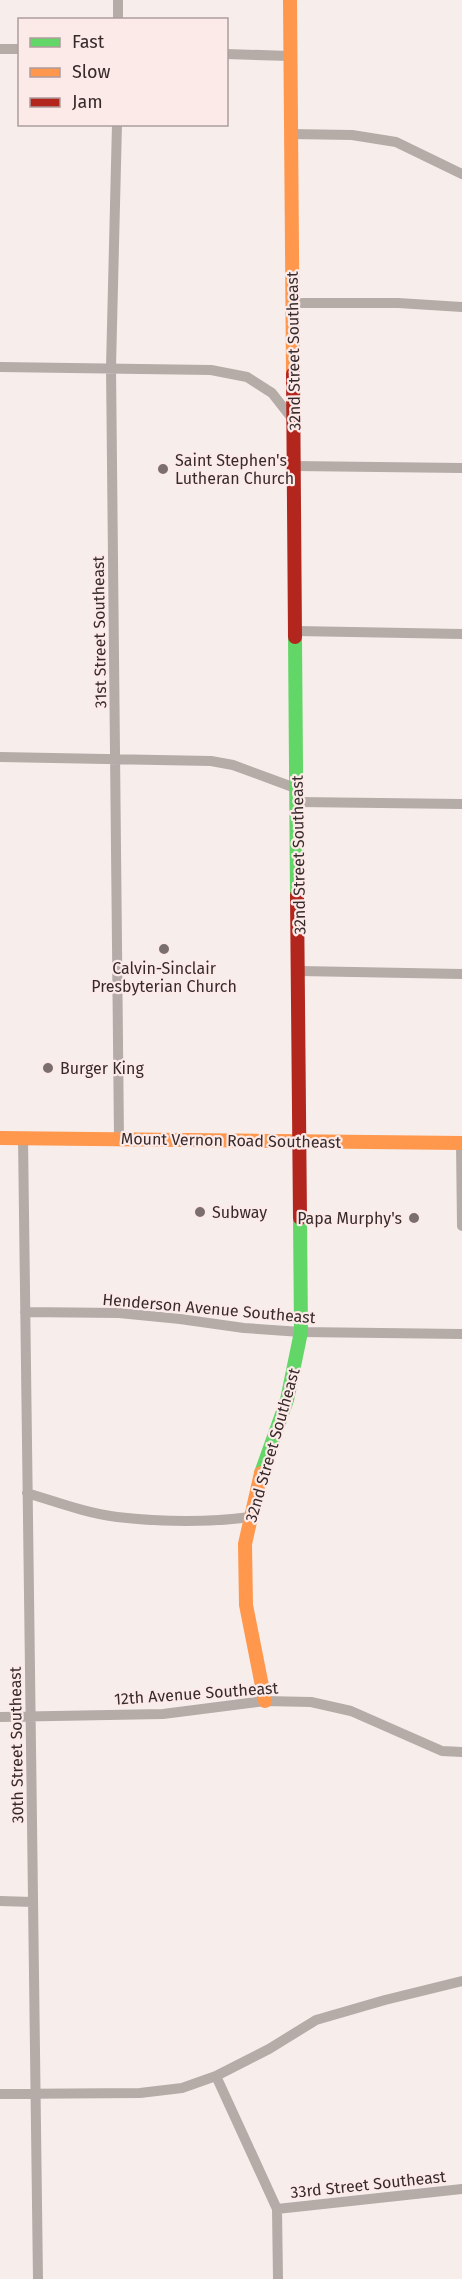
<svg xmlns="http://www.w3.org/2000/svg" width="462" height="2279" viewBox="0 0 462 2279" font-family="'Fira Sans',sans-serif">
  <style>
    .lines { fill: none; stroke-linecap: round; stroke-linejoin: round }
    .street { stroke: #b5aca8; stroke-width: 10 }
    .fast { stroke: #63d668; stroke-width: 14 }
    .slow { stroke: #ff974d; stroke-width: 14 }
    .jam { stroke: #b3261e; stroke-width: 14 }
    .poi-dot { fill: #7a6f6e; stroke: #fceae8; stroke-width: 2 }
    .labels { text-anchor: middle; stroke-width: 4.5; stroke-linejoin: round; paint-order: stroke }
    .street-label { font-size: 16px; fill: #362a2a; stroke: #fceae8 }
    .poi-label { font-size: 16px; fill: #362a2a; stroke: #fceae8; text-anchor: start }
  </style>
  <rect width="100%" height="100%" fill="#f7eeec"/>
  <g class="lines">
    <!-- street -->
    <path class="street" d="M118 0V20
      M0 49H20
      M226 54 290 56
      M117 124 111 367 119 1138
      M291 134 352 135 396 142 462 174
      M292 303H398L462 307
      M0 367 211 370 247 377 272 393 294 421
      M294 466 462 468
      M296 631 462 634
      M0 757 211 761 233 765 298 789
      M298 802 462 804
      M299 971 462 974
      M23 1138 38 2279
      M461 1143 462 1226
      M25 1312 119 1313 180 1319 244 1328 301 1332 462 1334
      M27 1493C57 1502 86 1513 117 1517 161 1522 206 1523 250 1517
      M0 1717 163 1714 265 1701 311 1702 351 1711 442 1751 462 1752
      M0 1901 33 1902
      M216 2076 277 2209 278 2279
      M0 2094 140 2093 182 2088 216 2076 269 2049 316 2020 385 2000 462 1981
      M277 2209 462 2189"/>
    <!-- fast -->
    <path class="fast" d="M295 637 297 895
      M261 1473 287 1400 301 1332 300 1218"/>
    <!-- slow -->
    <path class="slow" d="M290 0 293 374
      M0 1138 462 1143
      M261 1473 245 1544 246 1605 265 1701"/>
    <!-- jam -->
    <path class="jam" d="M293 374 295 637
      M297 895 300 1218"/>
  </g>
  <!-- markers -->
  <g class="poi-dot">
    <circle cx="163" cy="469" r="6"/>
    <circle cx="164" cy="949" r="6"/>
    <circle cx="48" cy="1068" r="6"/>
    <circle cx="200" cy="1212" r="6"/>
    <circle cx="414" cy="1218" r="6"/>
  </g>
  <g class="labels">
    <!-- street labels -->
    <g class="street-label">
      <text transform="translate(293 351) rotate(-91)" y="6">32nd Street Southeast</text>
      <text transform="translate(99 632) rotate(-91)" y="6">31st Street Southeast</text>
      <text transform="translate(298 855) rotate(-91)" y="6">32nd Street Southeast</text>
      <text transform="translate(231 1140) rotate(1)" y="6">Mount Vernon Road Southeast</text>
      <text transform="translate(209 1308) rotate(5)" y="6">Henderson Avenue Southeast</text>
      <text transform="translate(272 1445) rotate(-74)" y="6">32nd Street Southeast</text>
      <text transform="translate(196 1693) rotate(-4)" y="6">12th Avenue Southeast</text>
      <text transform="translate(16 1745) rotate(-91)" y="6">30th Street Southeast</text>
      <text transform="translate(368 2184) rotate(-6)" y="6">33rd Street Southeast</text>
    </g>
    <!-- poi labels -->
    <g class="poi-label">
      <text x="175" y="466">Saint Stephen's<tspan x="175" dy="18">Lutheran Church</tspan></text>
      <text x="164" y="974" text-anchor="middle">Calvin-Sinclair<tspan x="164" dy="18">Presbyterian Church</tspan></text>
      <text x="60" y="1074">Burger King</text>
      <text x="212" y="1218">Subway</text>
      <text x="402" y="1224" text-anchor="end">Papa Murphy's</text>
    </g>
  </g>
  <!-- legend -->
  <rect x="18" y="18" width="210" height="108" fill="#fceae8" stroke="#ad9d9c" stroke-width="1.5"/>
  <rect x="30" y="38" width="30" height="9" fill="#63d668" stroke="#ad9d9c" stroke-width="1.5"/>
  <text x="72" y="48" font-size="18" fill="#362a2a">Fast</text>
  <rect x="30" y="68" width="30" height="9" fill="#ff974d" stroke="#ad9d9c" stroke-width="1.5"/>
  <text x="72" y="78" font-size="18" fill="#362a2a">Slow</text>
  <rect x="30" y="98" width="30" height="9" fill="#b3261e" stroke="#ad9d9c" stroke-width="1.5"/>
  <text x="72" y="108" font-size="18" fill="#362a2a">Jam</text>
</svg>
